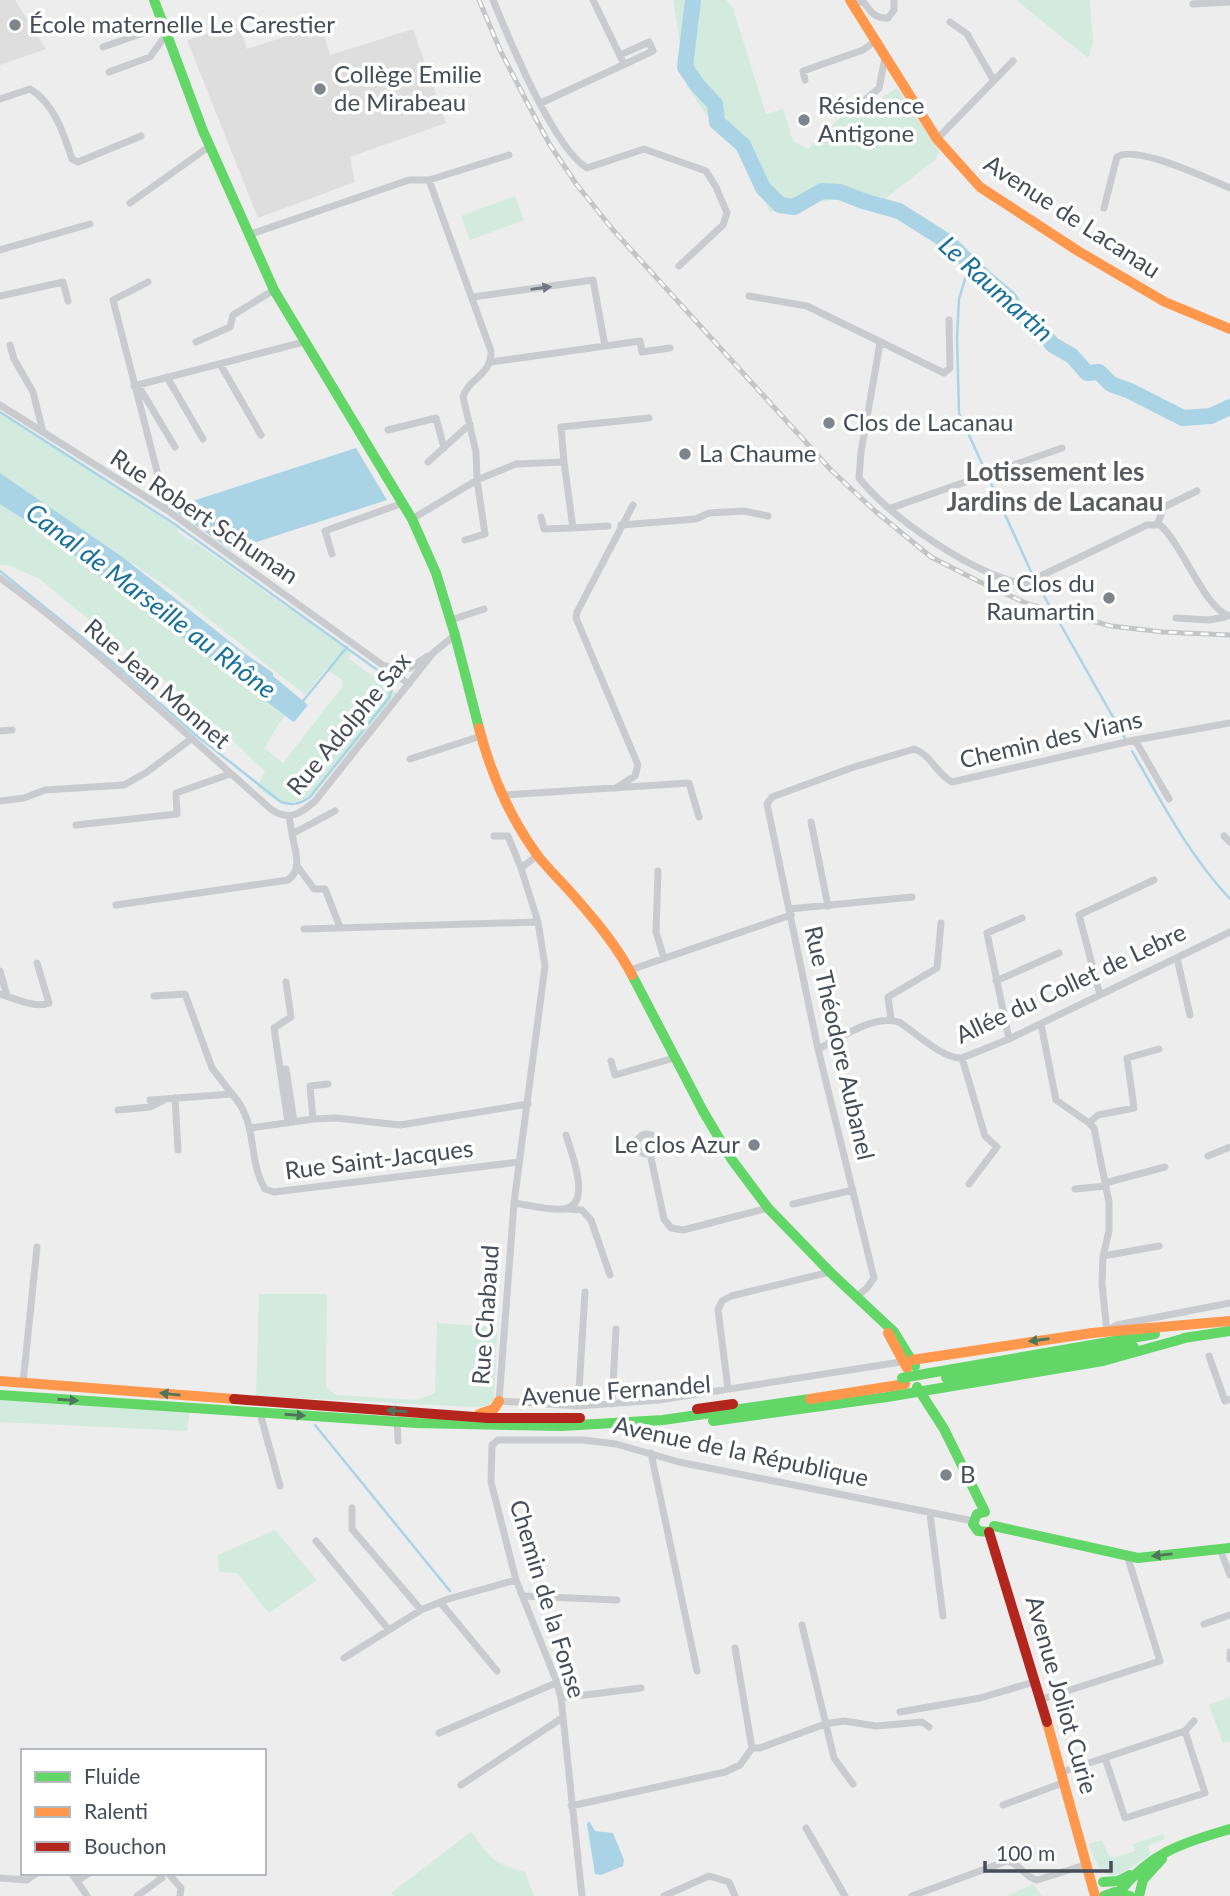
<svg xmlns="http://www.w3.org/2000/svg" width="1230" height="1896" viewBox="0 0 1230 1896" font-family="Lato,sans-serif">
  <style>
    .education { fill: #dfdede }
    .green { fill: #d2ebde }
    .water { fill: #aad4e6 }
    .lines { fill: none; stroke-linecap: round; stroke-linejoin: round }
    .stream { stroke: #aad4e6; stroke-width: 2.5 }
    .river { stroke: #aad4e6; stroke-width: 16 }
    .street { stroke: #c9cbce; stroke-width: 7 }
    .fast { stroke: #63d668; stroke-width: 10 }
    .slow { stroke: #ff974d; stroke-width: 10 }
    .jam { stroke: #b3261e; stroke-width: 10 }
    .rail-casing { stroke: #c3c5c7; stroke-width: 5 }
    .rail { stroke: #fff; stroke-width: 2.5; stroke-dasharray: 8; stroke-linecap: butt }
    .fast-bridge { stroke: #63d668; stroke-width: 10 }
    .oneway { fill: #747981 }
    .oneway2 { fill: #4f765c }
    .poi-dot { fill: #80858c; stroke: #fff; stroke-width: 2.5 }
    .labels { text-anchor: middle; stroke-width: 7; stroke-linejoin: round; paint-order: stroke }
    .poi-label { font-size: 24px; fill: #464d57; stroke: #fff; text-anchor: start }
    .street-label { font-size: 24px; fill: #464d57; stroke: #fff }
    .water-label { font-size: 26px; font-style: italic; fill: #177199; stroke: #fff }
    .neighbourhood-label { font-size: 26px; font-weight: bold; fill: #595b60; stroke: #fff }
  </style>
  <rect width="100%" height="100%" fill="#ededed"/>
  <!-- education -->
  <path class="education" d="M0 0H15L46 49 0 65Z
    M238 23 247 49 321 25 330 55 413 29 446 123 350 157 355 182 258 218 187 40Z"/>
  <!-- green -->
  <path class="green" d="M673 0H726L733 8 766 114 783 109 793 141 808 149 844 114 851 118 897 88 940 152 935 160 886 198 828 187 834 199 770 212 741 150 712 123 687 86Z
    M1016 0H1090L1093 42 1088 58Z
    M515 196 524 220 470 240 461 216Z
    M0 412 179 529 178 532 188 539H190L351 652 349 659 399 695 312 795C284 809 280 804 257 787L265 772 221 729 196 711 186 698 38 578 10 566 0 565V504L45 533 285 716C276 726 272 737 264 748L283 763 343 686 342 680 326 669 305 695 177 594 0 473Z
    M259 1294H327L326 1387 337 1395 417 1400 435 1393 437 1323 493 1327 497 1333 494 1400 487 1406 473 1407 256 1396Z
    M0 1399 190 1412 187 1431 0 1422Z
    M275 1530 317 1580 269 1613 237 1573 219 1572 218 1555Z
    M1230 1697V1741L1223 1743 1209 1705Z
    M471 1832C490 1857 493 1864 525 1872L534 1896H393L391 1893Z
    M1163 1834 1165 1839 1148 1846 1151 1854C1118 1876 1105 1892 1089 1844L1102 1840 1108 1854 1113 1858 1135 1851 1133 1844Z
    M1033 1884 1042 1896H1006Z"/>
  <!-- water -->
  <path class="water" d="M356 448 387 500 231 550 171 508Z
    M0 473 124 558 247 655 273 673V676L308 705 294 722 292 721 45 533 0 504Z
    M589 1821 595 1831 613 1833 624 1860 623 1866 601 1875 595 1874 587 1824Z"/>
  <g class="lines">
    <!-- stream -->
    <path class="stream" d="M970 263 959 299 957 338 959 413 1032 574
      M0 412 173 523 394 682 389 698 310 797C300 804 293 806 281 802L197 736 121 669 0 571
      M1039 586 1050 607
      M1054 613 1126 740
      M303 701 347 647
      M1132 751C1162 803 1189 855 1230 899
      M315 1425 450 1591"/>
    <!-- river -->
    <path class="river" d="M693 0 685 67 698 86 715 104 717 122 743 145 763 188 780 205 794 207 822 191 840 192 863 201 899 211 948 242 983 276 1009 298 1018 312 1037 327 1053 345 1072 356 1087 373 1099 372 1111 384 1130 391 1183 418 1211 416 1230 407"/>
    <!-- street -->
    <path class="street" d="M493 0C509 39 553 147 587 168L644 149 706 171 716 187 727 213 723 225 679 266
      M593 0 624 64
      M1193 4 1230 2
      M853 5 863 1C870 11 875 19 888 18L894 10V0
      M950 22 967 34 994 81
      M103 47 163 26
      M109 72 150 57 166 35
      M805 80 803 71 863 50 874 42
      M0 99 30 89C54 103 64 134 72 159L78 162 141 136
      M541 103 653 51 649 42 620 55
      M850 113 879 88 885 58
      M937 139 1013 61
      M429 180 509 155
      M130 203 210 146
      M1104 208 1117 157C1136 144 1208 179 1230 188
      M248 235 409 180H429L491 351C491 377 469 377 463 397L476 452 477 480 485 534 465 540
      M0 250 90 224
      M148 282 113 300 167 510
      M0 296 63 282 68 301
      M749 296 807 306 944 373 950 368 949 320
      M473 297 593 280 605 346 491 362
      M196 342 230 327 233 315 274 290
      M880 343 861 452 859 478C892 519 973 574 1024 584L1147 525H1160C1183 545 1205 610 1230 616
      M10 345 14 359 33 392 43 432
      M605 346 640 341 642 352 670 348
      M220 364 261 435
      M167 377 203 439
      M138 385 175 447
      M134 386 304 342
      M0 405 167 510 409 684
      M388 430 436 418 444 448
      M428 462 470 424
      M564 462 561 427 649 418
      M891 508 1062 448
      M412 519 477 480 516 464 564 462 573 528 544 529 541 517
      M621 525 696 519 709 513 744 511 768 516
      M1157 525 1164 507 1197 491
      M573 528 608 526
      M332 554 325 531 403 503
      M0 578C96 648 182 731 272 810 290 821 300 814 315 801L433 653 455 635
      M1176 618 1209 620 1225 617
      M451 620 484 609
      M384 666 410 668 428 656
      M0 731 12 730
      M1135 740 1169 799
      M410 759 481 736
      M616 788 635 776 638 765 576 618 577 612 633 505
      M504 795 689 783 699 817
      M0 801 24 798 45 790 124 785 147 772 191 739
      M289 816 292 834 335 811
      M811 822 828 906
      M76 825 177 814 176 793 230 774
      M494 836H508L521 868
      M1224 836 1230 842
      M538 855 521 868 538 922 545 966 514 1203 499 1401 578 1406 659 1400 907 1361
      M298 867 314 889H325L340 927
      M658 871 656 932 664 958
      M116 905 288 880C303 870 295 850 292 834
      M789 909 912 897
      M304 929 538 922
      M1177 958 1190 1015
      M630 970 791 915
      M0 971 7 996
      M996 981 1059 953
      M286 982 291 1017 274 1028 288 1123
      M0 994C14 998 36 1009 49 1003L37 963
      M1100 995 1079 915 1154 880
      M154 996 185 994 212 1068 232 1094
      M891 1019 888 997 937 968 941 923
      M1041 1024 1056 1100 1089 1123
      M1009 1039 987 933 1022 918
      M818 1049C841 1038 873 1014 899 1022 915 1032 944 1060 962 1058L1009 1039 1230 932
      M962 1058 985 1136 997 1147 969 1184
      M611 1061 615 1075 674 1058
      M286 1069 294 1122
      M175 1098 178 1150
      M150 1100 232 1094C259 1123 247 1159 265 1189L274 1192 519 1162
      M118 1110 150 1107 164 1100
      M313 1119 310 1086 328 1084
      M250 1128 313 1119 336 1118 400 1125 528 1104
      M637 1144a10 10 0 1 1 20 0a10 10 0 1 1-20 0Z
      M650 1153 664 1219 671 1228 683 1230 768 1208
      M1208 1156 1230 1147
      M1105 1183 1165 1167
      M1075 1189 1106 1186
      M514 1203C528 1205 551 1211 564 1209 593 1205 571 1152 566 1135
      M793 1204 853 1190
      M567 1209 582 1210 591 1220 610 1275
      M1103 1256 1159 1246
      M856 1297 867 1288 874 1278 818 1049 767 804 772 797 851 768 914 749C932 755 936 774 952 782L1135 740 1230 723
      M1110 1329 1117 1325 1230 1303
      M1107 1332 1102 1284 1103 1256 1109 1231V1202L1094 1128 1089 1123 1098 1115 1134 1108 1127 1058 1159 1049
      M1209 1356 1225 1401 1230 1399
      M23 1383 37 1247
      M728 1389 718 1310 722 1301 731 1296 830 1272
      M612 1404 616 1329
      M578 1406 585 1292
      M260 1413 280 1486
      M397 1422 398 1441
      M651 1453 697 1671
      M352 1508V1529L421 1610
      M930 1514 943 1616
      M316 1541 389 1630
      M1220 1549 1230 1575
      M523 1596 617 1600
      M440 1602 497 1671
      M1204 1624 1230 1615
      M802 1625 834 1758 853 1784
      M735 1648 752 1748
      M1230 1652V1659
      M344 1658 421 1610 448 1599 516 1580
      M561 1698 641 1688
      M1039 1700 1160 1661 1127 1555
      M900 1712 980 1698 1034 1682
      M1185 1731 1194 1721
      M439 1733 556 1683
      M1105 1758 1125 1818 1205 1793 1185 1731
      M1062 1772 1185 1731
      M461 1785 562 1718
      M1003 1805 1065 1782
      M571 1806 725 1772 740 1765 752 1748H760L825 1724 844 1721 876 1726 922 1722 929 1727
      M806 1828 845 1896
      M71 1873 77 1881 89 1873
      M168 1873 181 1888 180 1896
      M0 1878 27 1880 37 1873
      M77 1881 87 1896
      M137 1896 162 1878 158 1873
      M582 1896 561 1698 556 1680 516 1580 491 1482 492 1445 498 1440H583L616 1444 679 1462 973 1521
      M664 1896 709 1876 729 1882 735 1896
      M912 1896 1007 1861C1020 1863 1024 1877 1037 1880L1088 1864"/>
    <!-- fast -->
    <path class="fast" d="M154 0 203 131 274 290 412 519 436 573 455 635 479 728
      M632 975 703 1111 732 1160 768 1208 830 1272 894 1332 915 1366
      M1184 1338 1230 1331
      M930 1373 1155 1334
      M946 1378 1134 1347
      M917 1387 944 1429 985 1512
      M0 1395 416 1423 562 1426 663 1420 810 1399
      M713 1421 887 1397 1103 1361 1189 1337
      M985 1512 977 1514 973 1524 978 1531 989 1532
      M994 1526 1138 1558 1230 1548
      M1103 1882 1118 1881 1130 1875
      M1119 1892C1153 1851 1181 1844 1230 1829
      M1104 1896 1115 1892 1130 1896
      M1139 1896 1143 1880 1162 1859"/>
    <!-- slow -->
    <path class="slow" d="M850 0 937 139 980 187 1078 251 1165 302 1230 329
      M479 728C491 774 510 818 538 856 549 870 562 882 574 896 595 920 617 946 632 975
      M888 1333 907 1368
      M912 1360 1092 1333 1230 1321
      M0 1381 234 1399
      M810 1399 905 1384
      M479 1414 494 1409 499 1401
      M1047 1722 1095 1896"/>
    <!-- jam -->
    <path class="jam" d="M234 1399 488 1418H580
      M697 1409 733 1404
      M989 1532 1047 1722"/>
    <defs>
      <path id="rail" d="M479 0 501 52 529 106 550 145 577 185 614 231 831 470 875 511 931 557 978 581 1028 604 1111 626 1163 632 1230 635"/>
    </defs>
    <!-- rail casing -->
    <use href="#rail" class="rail-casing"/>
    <!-- rail -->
    <use href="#rail" class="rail"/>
    <!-- fast-bridge -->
    <path class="fast-bridge" d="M902 1378 930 1373"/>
  </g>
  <!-- one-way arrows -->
  <defs><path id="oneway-solid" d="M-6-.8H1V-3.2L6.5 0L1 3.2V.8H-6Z" transform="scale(1.75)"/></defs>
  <use class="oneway" href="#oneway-solid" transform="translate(541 288) rotate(-8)"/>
  <g class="oneway2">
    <use href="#oneway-solid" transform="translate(1039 1340) rotate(172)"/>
    <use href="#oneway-solid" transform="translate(170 1394) rotate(-174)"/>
    <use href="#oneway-solid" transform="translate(68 1400) rotate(4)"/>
    <use href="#oneway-solid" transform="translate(397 1411) rotate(-176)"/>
    <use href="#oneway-solid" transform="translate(295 1415) rotate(4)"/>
    <use href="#oneway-solid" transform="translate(1162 1555) rotate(174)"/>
  </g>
  <!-- markers -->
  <g class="poi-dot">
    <circle cx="15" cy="25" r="7"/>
    <circle cx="320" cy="89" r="7"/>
    <circle cx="804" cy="120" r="7"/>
    <circle cx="829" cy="423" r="7"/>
    <circle cx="685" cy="454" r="7"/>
    <circle cx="1109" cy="598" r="7"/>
    <circle cx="754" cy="1145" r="7"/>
    <circle cx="946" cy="1475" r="7"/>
  </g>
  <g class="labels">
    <!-- poi labels -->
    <g class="poi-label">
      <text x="29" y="33">École maternelle Le Carestier</text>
      <text x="334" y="83">Collège Emilie<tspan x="334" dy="28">de Mirabeau</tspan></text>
      <text x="818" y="114">Résidence<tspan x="818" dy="28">Antigone</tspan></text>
      <text x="843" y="431">Clos de Lacanau</text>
      <text x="699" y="462">La Chaume</text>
      <text x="1095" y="592" text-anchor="end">Le Clos du<tspan x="1095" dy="28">Raumartin</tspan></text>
      <text x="740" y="1153" text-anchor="end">Le clos Azur</text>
      <text x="960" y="1483">B</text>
    </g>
    <!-- street labels -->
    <g class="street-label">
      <text transform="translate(1072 217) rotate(33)" y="8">Avenue de Lacanau</text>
      <text transform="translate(204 517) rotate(34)" y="8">Rue Robert Schuman</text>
      <text transform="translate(157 684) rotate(41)" y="8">Rue Jean Monnet</text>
      <text transform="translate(349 724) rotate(-50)" y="8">Rue Adolphe Sax</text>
      <text transform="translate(1051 740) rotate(-13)" y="8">Chemin des Vians</text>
      <text transform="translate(1071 984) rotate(-25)" y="8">Allée du Collet de Lebre</text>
      <text transform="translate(839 1043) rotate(77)" y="8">Rue Théodore Aubanel</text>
      <text transform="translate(379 1160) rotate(-7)" y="8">Rue Saint-Jacques</text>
      <text transform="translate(486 1315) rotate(-86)" y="8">Rue Chabaud</text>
      <text transform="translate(616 1391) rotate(-4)" y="8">Avenue Fernandel</text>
      <text transform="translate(741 1452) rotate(12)" y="8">Avenue de la République</text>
      <text transform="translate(547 1599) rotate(73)" y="8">Chemin de la Fonse</text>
      <text transform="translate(1061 1695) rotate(74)" y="8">Avenue Joliot Curie</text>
    </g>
    <!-- water labels -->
    <g class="water-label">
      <text transform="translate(996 289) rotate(42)" y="9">Le Raumartin</text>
      <text transform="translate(151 601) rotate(37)" y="9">Canal de Marseille au Rhône</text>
    </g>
    <!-- neighbourhood labels -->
    <g class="neighbourhood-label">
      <text x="1055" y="481">Lotissement les<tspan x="1055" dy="30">Jardins de Lacanau</tspan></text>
    </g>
  </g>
  <!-- legend -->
  <rect x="21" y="1749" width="245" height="126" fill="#ffffff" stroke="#b5b8bc" stroke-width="2"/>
  <rect x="35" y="1772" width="35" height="10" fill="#63d668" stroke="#b5b8bc" stroke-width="2"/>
  <text x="84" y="1784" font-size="21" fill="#464d57">Fluide</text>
  <rect x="35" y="1807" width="35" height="10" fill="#ff974d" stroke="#b5b8bc" stroke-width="2"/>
  <text x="84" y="1819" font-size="21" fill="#464d57">Ralenti</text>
  <rect x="35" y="1842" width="35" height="10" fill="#b3261e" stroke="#b5b8bc" stroke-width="2"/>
  <text x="84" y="1854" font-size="21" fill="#464d57">Bouchon</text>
  <!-- scale -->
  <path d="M985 1861v10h126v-10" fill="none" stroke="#464d57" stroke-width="3.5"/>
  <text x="996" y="1861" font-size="21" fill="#464d57" stroke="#ffffff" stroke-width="5" paint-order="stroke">100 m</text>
</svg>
